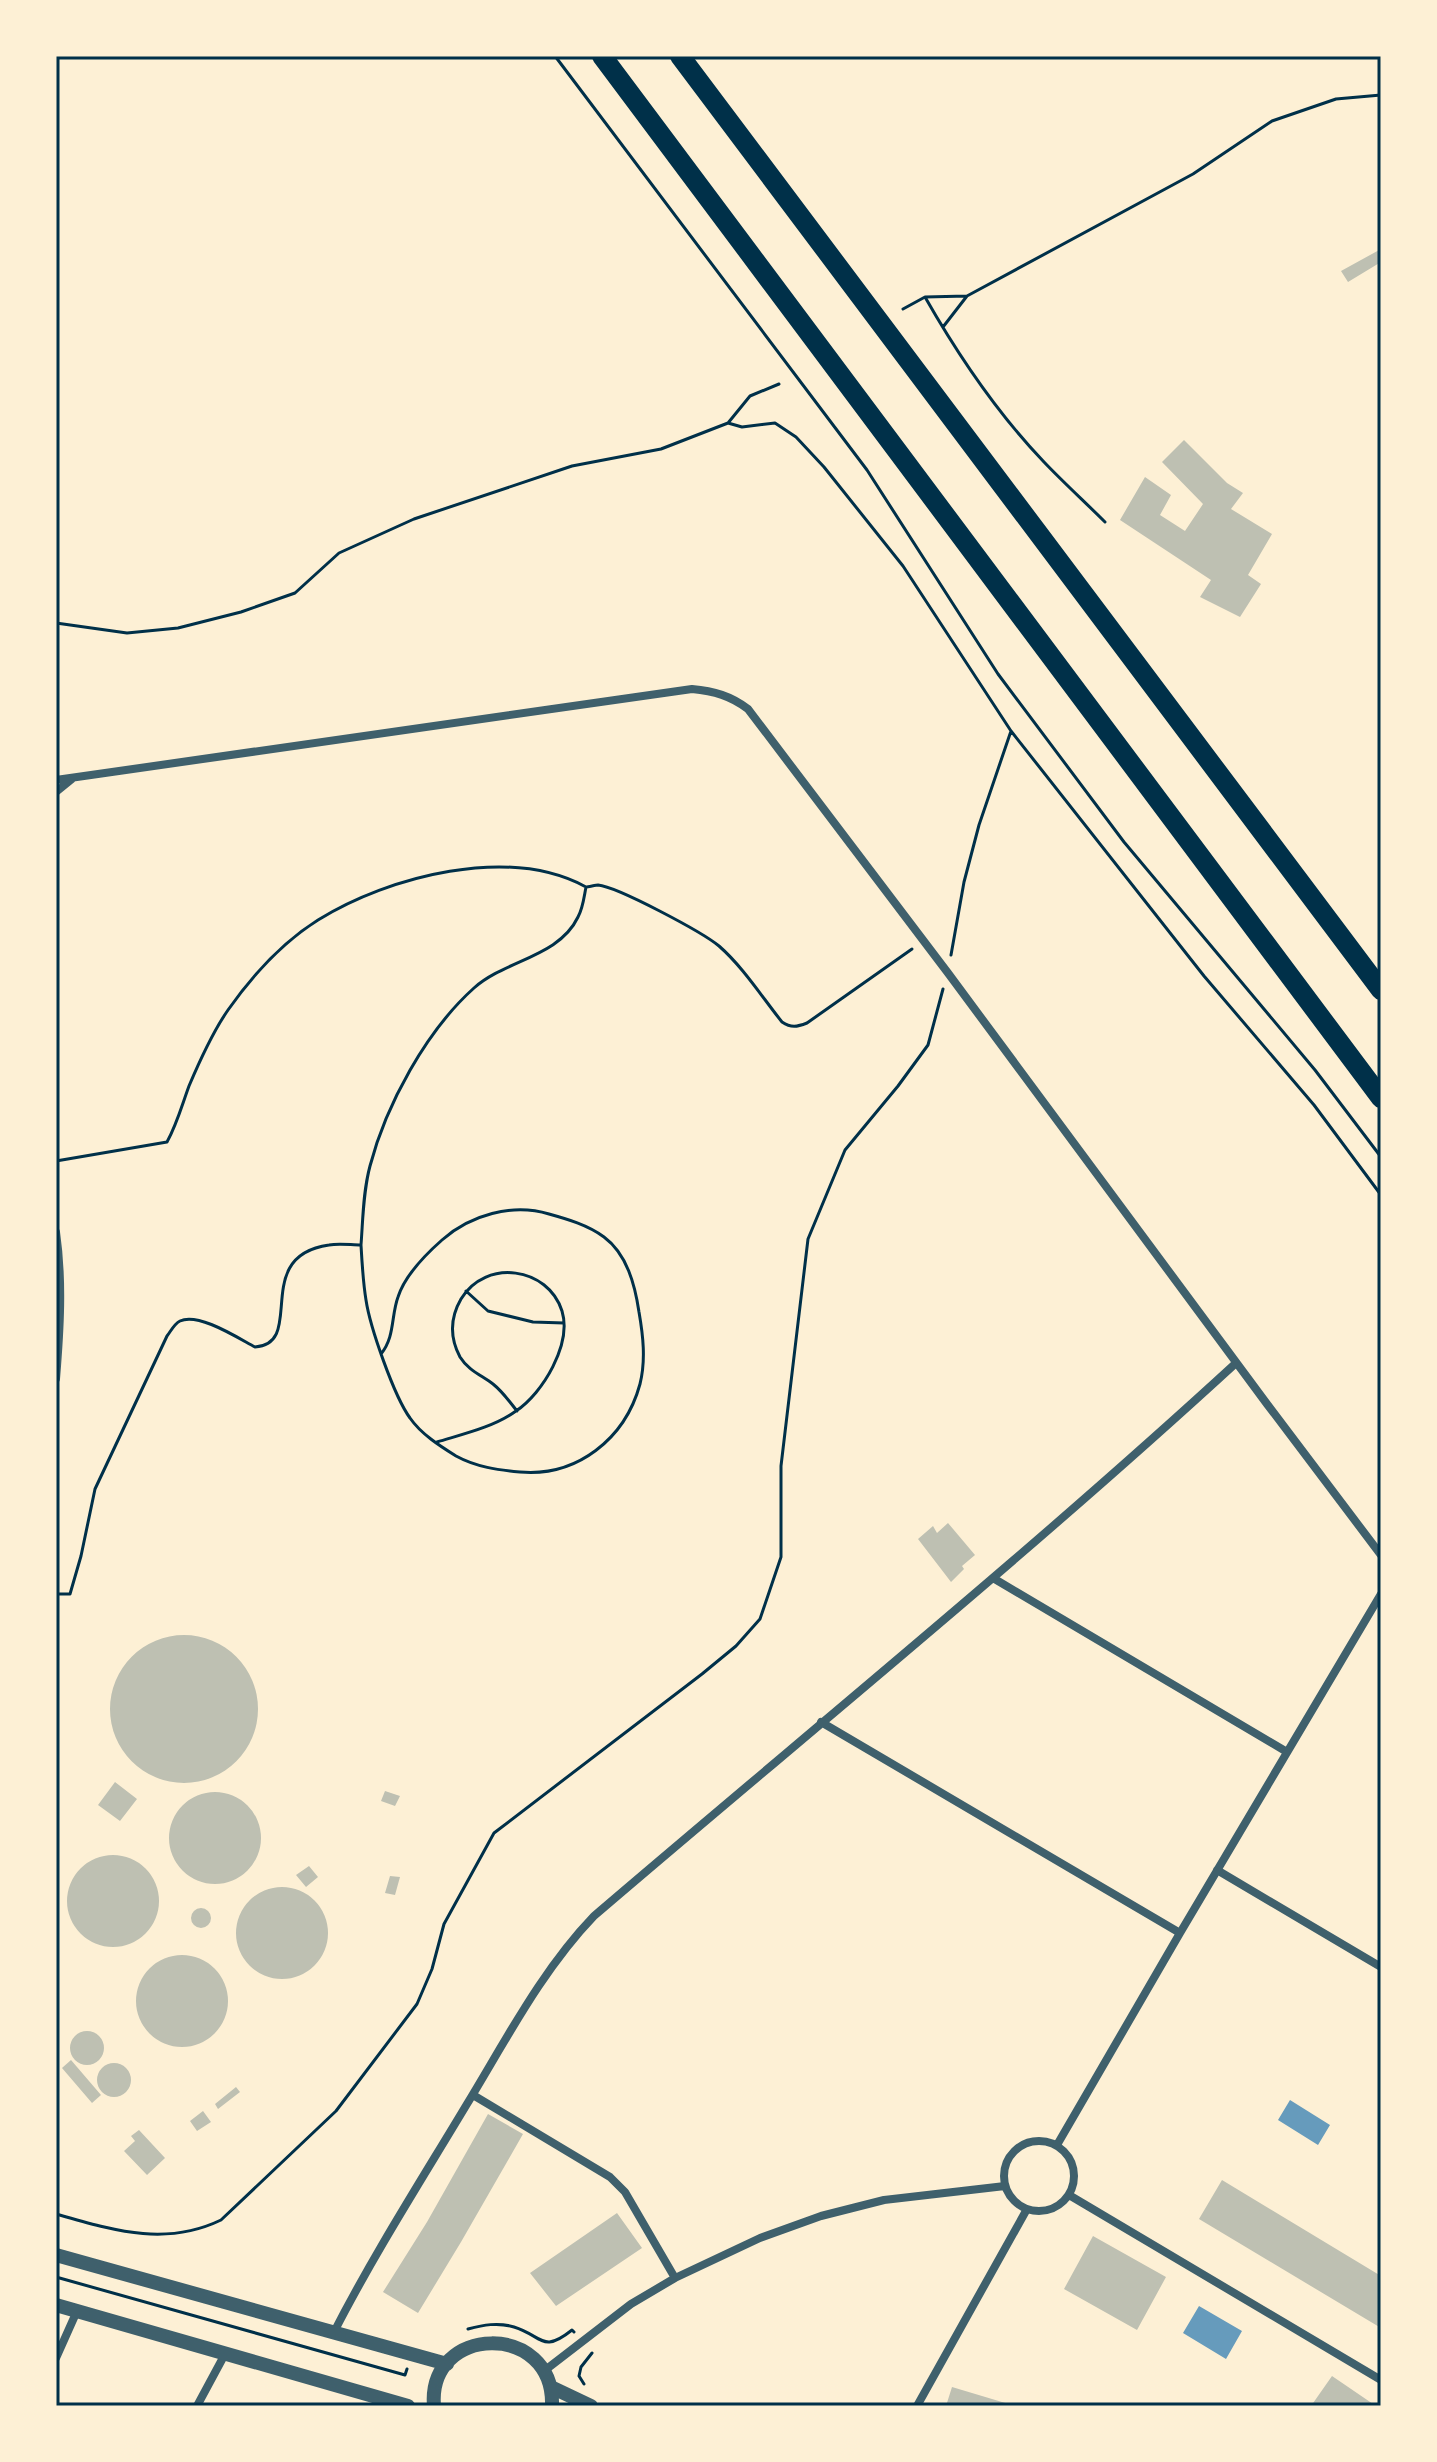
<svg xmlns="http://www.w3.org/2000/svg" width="1437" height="2462" viewBox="0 0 1437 2462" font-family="Inter,sans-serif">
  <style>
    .water { fill: #669bbc }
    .building { fill: #bec0b2 }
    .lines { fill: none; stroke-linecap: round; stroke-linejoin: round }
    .path { stroke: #003049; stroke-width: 3 }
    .minor { stroke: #3f606c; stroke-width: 8 }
    .tertiary { stroke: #3f606c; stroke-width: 14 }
    .motorway { stroke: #003049; stroke-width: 20 }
    .neatline { fill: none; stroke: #003049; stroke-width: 3 }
  </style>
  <rect width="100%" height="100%" fill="#fdf0d5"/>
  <!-- water -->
  <path class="water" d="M1290 2100 1330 2125 1318 2145 1278 2120Z
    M1199 2306 1242 2331 1226 2359 1183 2333Z"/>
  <!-- building -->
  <path class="building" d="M1381 249V262L1348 282 1341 271Z
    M1184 440 1227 483 1243 493 1231 509 1272 534 1248 575 1261 584 1240 617 1200 597 1211 580 1120 520 1145 477 1171 495 1160 515 1185 531 1203 504 1162 462Z
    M948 1523 975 1555 962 1566 964 1569 951 1582 918 1539 933 1526 937 1533Z
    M110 1709a74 74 0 1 1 148 0a74 74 0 1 1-148 0Z
    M115 1782 137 1799 120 1821 98 1805Z
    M385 1791 400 1796 395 1806 381 1801Z
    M169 1838a46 46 0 1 1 92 0a46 46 0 1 1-92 0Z
    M67 1901a46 46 0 1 1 92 0a46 46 0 1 1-92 0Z
    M309 1866 318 1877 306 1887 296 1875Z
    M390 1876 400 1877 395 1895 385 1893Z
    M236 1933a46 46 0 1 1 92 0a46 46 0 1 1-92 0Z
    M191 1918a10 10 0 1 1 20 0a10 10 0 1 1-20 0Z
    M136 2001a46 46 0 1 1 92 0a46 46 0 1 1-92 0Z
    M70 2048a17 17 0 1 1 34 0a17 17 0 1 1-34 0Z
    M71 2060 101 2095 92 2103 62 2068Z
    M97 2080a17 17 0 1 1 34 0a17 17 0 1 1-34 0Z
    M236 2087 240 2092 218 2109 215 2104Z
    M203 2111 211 2122 197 2131 190 2121Z
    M488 2114 523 2134 461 2242 418 2313 383 2292 427 2222Z
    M139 2130 165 2158 147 2175 124 2151 135 2141 131 2136Z
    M1222 2180 1381 2276V2328L1199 2219Z
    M617 2213 642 2248 556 2306 530 2273Z
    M1093 2236 1166 2277 1137 2330 1064 2289Z
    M1332 2376 1376 2406H1311Z
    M952 2387 1012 2405V2406H946Z"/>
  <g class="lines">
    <!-- path -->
    <path class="path" d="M555 56 867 470 998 674 1124 842 1315 1070 1381 1157
      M925 297C958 355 998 414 1044 462 1064 483 1085 502 1105 522
      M903 309 925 297 967 296 1193 174 1272 121 1336 99 1381 95
      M943 327 967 296
      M728 423 742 427 775 423 796 437 824 467 903 566 1011 731 1204 976 1314 1105 1381 1195
      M56 623 127 633 178 628 241 612 295 593 339 553 414 519 572 466 661 449 728 423 750 396 779 384
      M951 955 964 882 979 825 1011 731
      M56 1161 167 1142C177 1124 182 1105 189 1086 200 1060 212 1033 228 1010 252 976 283 942 318 920 389 876 509 845 586 887
      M361 1245C362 1263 363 1282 366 1300 370 1327 394 1396 410 1418 421 1434 440 1446 456 1456 476 1467 498 1470 520 1472 577 1477 625 1439 640 1384 646 1360 643 1335 639 1312 635 1285 627 1254 604 1237 588 1225 567 1219 549 1214 512 1203 470 1215 442 1240 425 1255 405 1275 398 1297 391 1316 395 1337 381 1354
      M466 1291 488 1311 533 1322 564 1323
      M437 1442C463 1434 494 1427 516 1411 543 1393 572 1344 562 1311 548 1267 486 1258 461 1299 450 1318 450 1338 460 1357 468 1370 481 1375 493 1384 503 1392 509 1401 517 1411
      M56 1594H70L81 1556 95 1489 167 1336C171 1331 174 1324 180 1321 198 1312 238 1338 255 1347 307 1344 250 1256 329 1245 339 1243 351 1245 361 1245 363 1219 363 1192 370 1166 386 1105 426 1031 474 988 505 960 559 957 578 917 583 908 584 897 586 887 588 887 596 885 598 885 618 887 702 932 719 946 743 967 762 997 782 1022 791 1028 797 1027 807 1023L912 949
      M56 2214C113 2230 165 2247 221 2220L336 2111 417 2004 432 1969 444 1924 494 1833 702 1674 736 1646 760 1619 781 1557V1466L808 1239 845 1150 898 1086 928 1045 943 989
      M56 2277 405 2375 407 2369
      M468 2329C483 2325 498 2322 514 2327 543 2336 542 2354 572 2330L574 2332
      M584 2384 579 2376 581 2367 592 2353"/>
    <!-- minor -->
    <path class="minor" d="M56 780 692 689C714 691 731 696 748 709L948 973 1267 1404 1381 1555
      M56 792 72 779
      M56 1232C63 1281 60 1330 56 1379
      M993 1578 1287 1752
      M821 1722 1180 1933
      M1217 1870 1381 1967
      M473 2095 610 2177 625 2192 675 2278
      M1004 2176a35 35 0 1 1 70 0a35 35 0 1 1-70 0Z
      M1057 2145 1180 1933 1381 1594
      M1069 2195 1381 2380
      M334 2332C374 2254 422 2179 467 2104 506 2040 542 1970 594 1916 809 1732 1028 1554 1236 1363
      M56 2358 77 2311
      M544 2371 631 2304 675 2278 760 2238 821 2216 884 2200 1005 2186
      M197 2406 225 2354
      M917 2406 1027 2209"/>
    <!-- tertiary -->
    <path class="tertiary" d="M56 2255 447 2364
      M56 2305 408 2406
      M551 2387 591 2406
      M434 2406C427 2324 555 2321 552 2406"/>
    <!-- motorway -->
    <path class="motorway" d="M602 56 1381 1098
      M680 56 1381 990"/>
  </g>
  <!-- border -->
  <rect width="1437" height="2462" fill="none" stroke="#fdf0d5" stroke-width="116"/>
  <rect x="58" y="58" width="1321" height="2346" class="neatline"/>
</svg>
